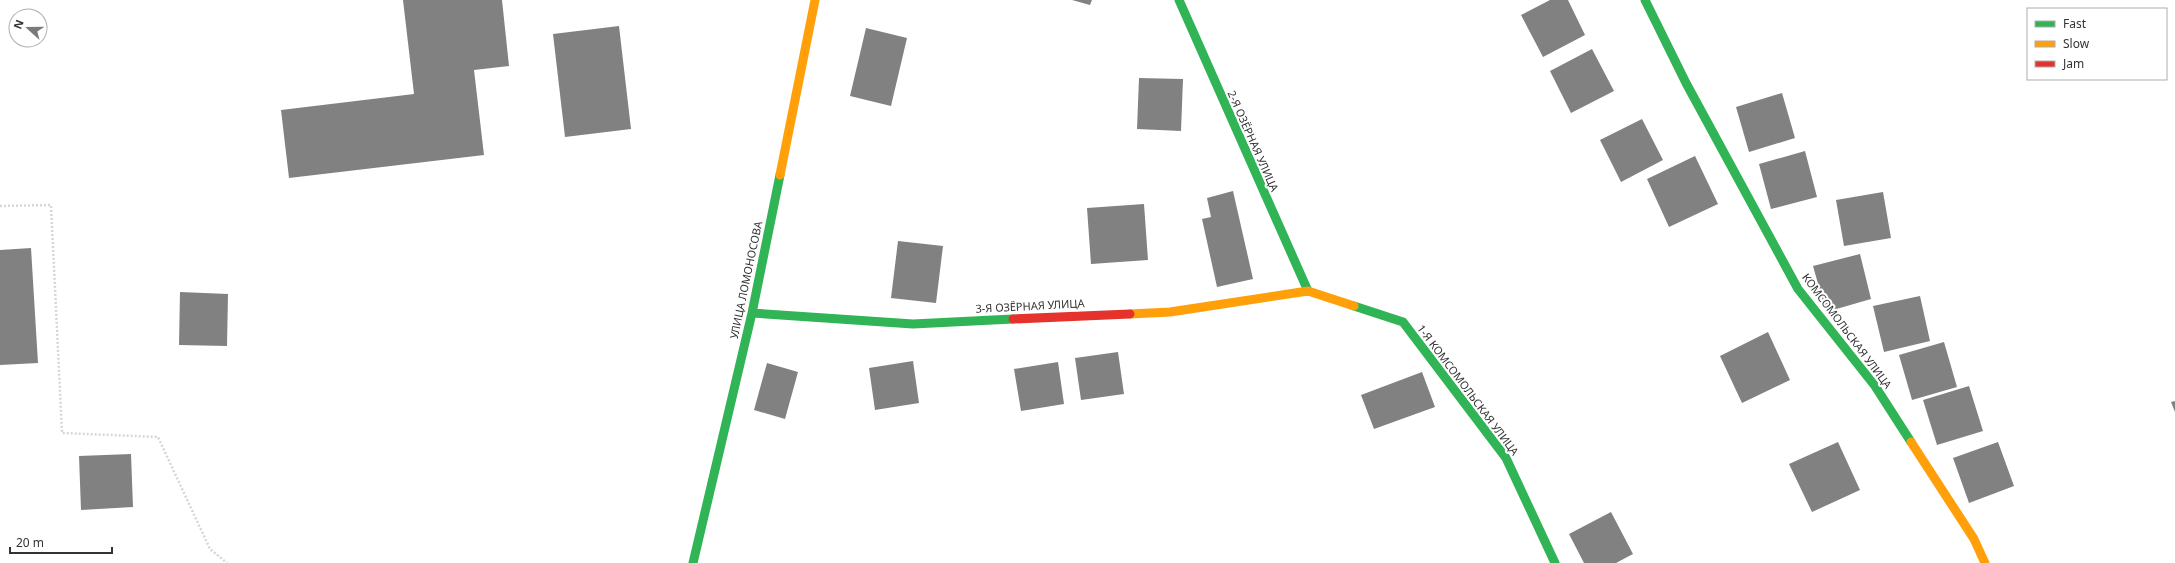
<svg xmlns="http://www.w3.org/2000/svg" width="2175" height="563" viewBox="0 0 2175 563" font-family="'Noto Sans',sans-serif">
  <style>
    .building { fill: #818181 }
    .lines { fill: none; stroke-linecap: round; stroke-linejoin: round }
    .path { stroke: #d6d6d6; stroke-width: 2.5; stroke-dasharray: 2 2; stroke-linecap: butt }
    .fast { stroke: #30b455; stroke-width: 9 }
    .slow { stroke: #ff9f0a; stroke-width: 9 }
    .jam { stroke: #e5322d; stroke-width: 9 }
    .labels { text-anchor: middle; stroke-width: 4; stroke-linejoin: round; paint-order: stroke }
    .street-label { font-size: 11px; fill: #333; stroke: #fff }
  </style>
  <rect width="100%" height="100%" fill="#fff"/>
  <!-- building -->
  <path class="building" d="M403 0H502L509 66 474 70 484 155 289 178 281 110 414 94Z
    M1072 0H1092L1090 5Z
    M1550 0H1568L1585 35 1543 57 1521 15Z
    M619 26 631 129 565 137 553 34Z
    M866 28 907 38 891 106 850 96Z
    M1592 49 1614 91 1571 113 1550 71Z
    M1139 78 1183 79 1181 131 1137 129Z
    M1782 93 1795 138 1749 152 1736 107Z
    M1642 119 1663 160 1621 182 1600 140Z
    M1805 151 1817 197 1771 209 1759 164Z
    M1695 156 1718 204 1669 227 1647 179Z
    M1233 191 1253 279 1217 287 1202 219 1211 217 1207 198Z
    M1883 192 1891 238 1844 246 1836 200Z
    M1144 204 1148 260 1091 264 1087 208Z
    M898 241 943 246 936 303 891 298Z
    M31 248 38 363 0 365V250Z
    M1860 254 1871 299 1826 312 1813 266Z
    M180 292 228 294 227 346 179 345Z
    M1920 296 1930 341 1884 352 1873 306Z
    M1768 332 1790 380 1742 403 1720 356Z
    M1944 342 1957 387 1912 400 1899 355Z
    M1118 352 1124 394 1081 400 1075 358Z
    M913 361 919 403 875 410 869 368Z
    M1058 362 1064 404 1021 411 1014 369Z
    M767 363 798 372 785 419 754 410Z
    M1422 372 1435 407 1374 429 1361 395Z
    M1969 386 1983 431 1937 445 1923 400Z
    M2175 401V412L2171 402Z
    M1838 442 1860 490 1812 512 1789 464Z
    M1998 442 2014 486 1969 503 1953 458Z
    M131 454 133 507 81 510 79 456Z
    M1611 512 1633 554 1616 563H1584L1569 534Z"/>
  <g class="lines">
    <!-- path -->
    <path class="path" d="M0 206 51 205 62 433 158 437 210 549 227 563"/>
    <!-- fast -->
    <path class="fast" d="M1179 0 1308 291
      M1645 0 1686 83 1798 289 1875 386 1911 442
      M1354 306 1403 322 1506 458 1555 563
      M752 313 913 324 1013 319
      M693 563 752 313 780 175"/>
    <!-- slow -->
    <path class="slow" d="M780 175 815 0
      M1130 314 1170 312 1308 291 1354 306
      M1911 442 1974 539 1985 563"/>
    <!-- jam -->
    <path class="jam" d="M1013 319 1130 314"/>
  </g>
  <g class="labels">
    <!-- street labels -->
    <g class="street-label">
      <text transform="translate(1253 141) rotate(66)" y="4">2-Я ОЗЁРНАЯ УЛИЦА</text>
      <text transform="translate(746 280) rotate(-78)" y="4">УЛИЦА ЛОМОНОСОВА</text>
      <text transform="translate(1030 306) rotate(-3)" y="4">3-Я ОЗЁРНАЯ УЛИЦА</text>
      <text transform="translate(1847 331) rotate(53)" y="4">КОМСОМОЛЬСКАЯ УЛИЦА</text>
      <text transform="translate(1468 390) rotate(53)" y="4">1-Я КОМСОМОЛЬСКАЯ УЛИЦА</text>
    </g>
  </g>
  <!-- legend -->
  <rect x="2027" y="8" width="140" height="72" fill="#ffffff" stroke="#adadad"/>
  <rect x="2035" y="21" width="20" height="6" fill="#30b455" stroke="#adadad"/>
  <text x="2063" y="28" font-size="12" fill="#333333">Fast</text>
  <rect x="2035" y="41" width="20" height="6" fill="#ff9f0a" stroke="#adadad"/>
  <text x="2063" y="48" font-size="12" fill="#333333">Slow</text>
  <rect x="2035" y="61" width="20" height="6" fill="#e5322d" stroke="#adadad"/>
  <text x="2063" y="68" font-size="12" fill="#333333">Jam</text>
  <!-- north arrow -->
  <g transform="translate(28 28) rotate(291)"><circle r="19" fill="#ffffff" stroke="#adadad"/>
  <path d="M0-3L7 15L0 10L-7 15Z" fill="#7a7a7a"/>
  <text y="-6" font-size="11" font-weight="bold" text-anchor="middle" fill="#333333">N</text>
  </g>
  <!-- scale -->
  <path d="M10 547v6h102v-6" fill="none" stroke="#333333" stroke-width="2"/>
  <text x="16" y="547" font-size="12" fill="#333333" stroke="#ffffff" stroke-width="3" paint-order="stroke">20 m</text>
</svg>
